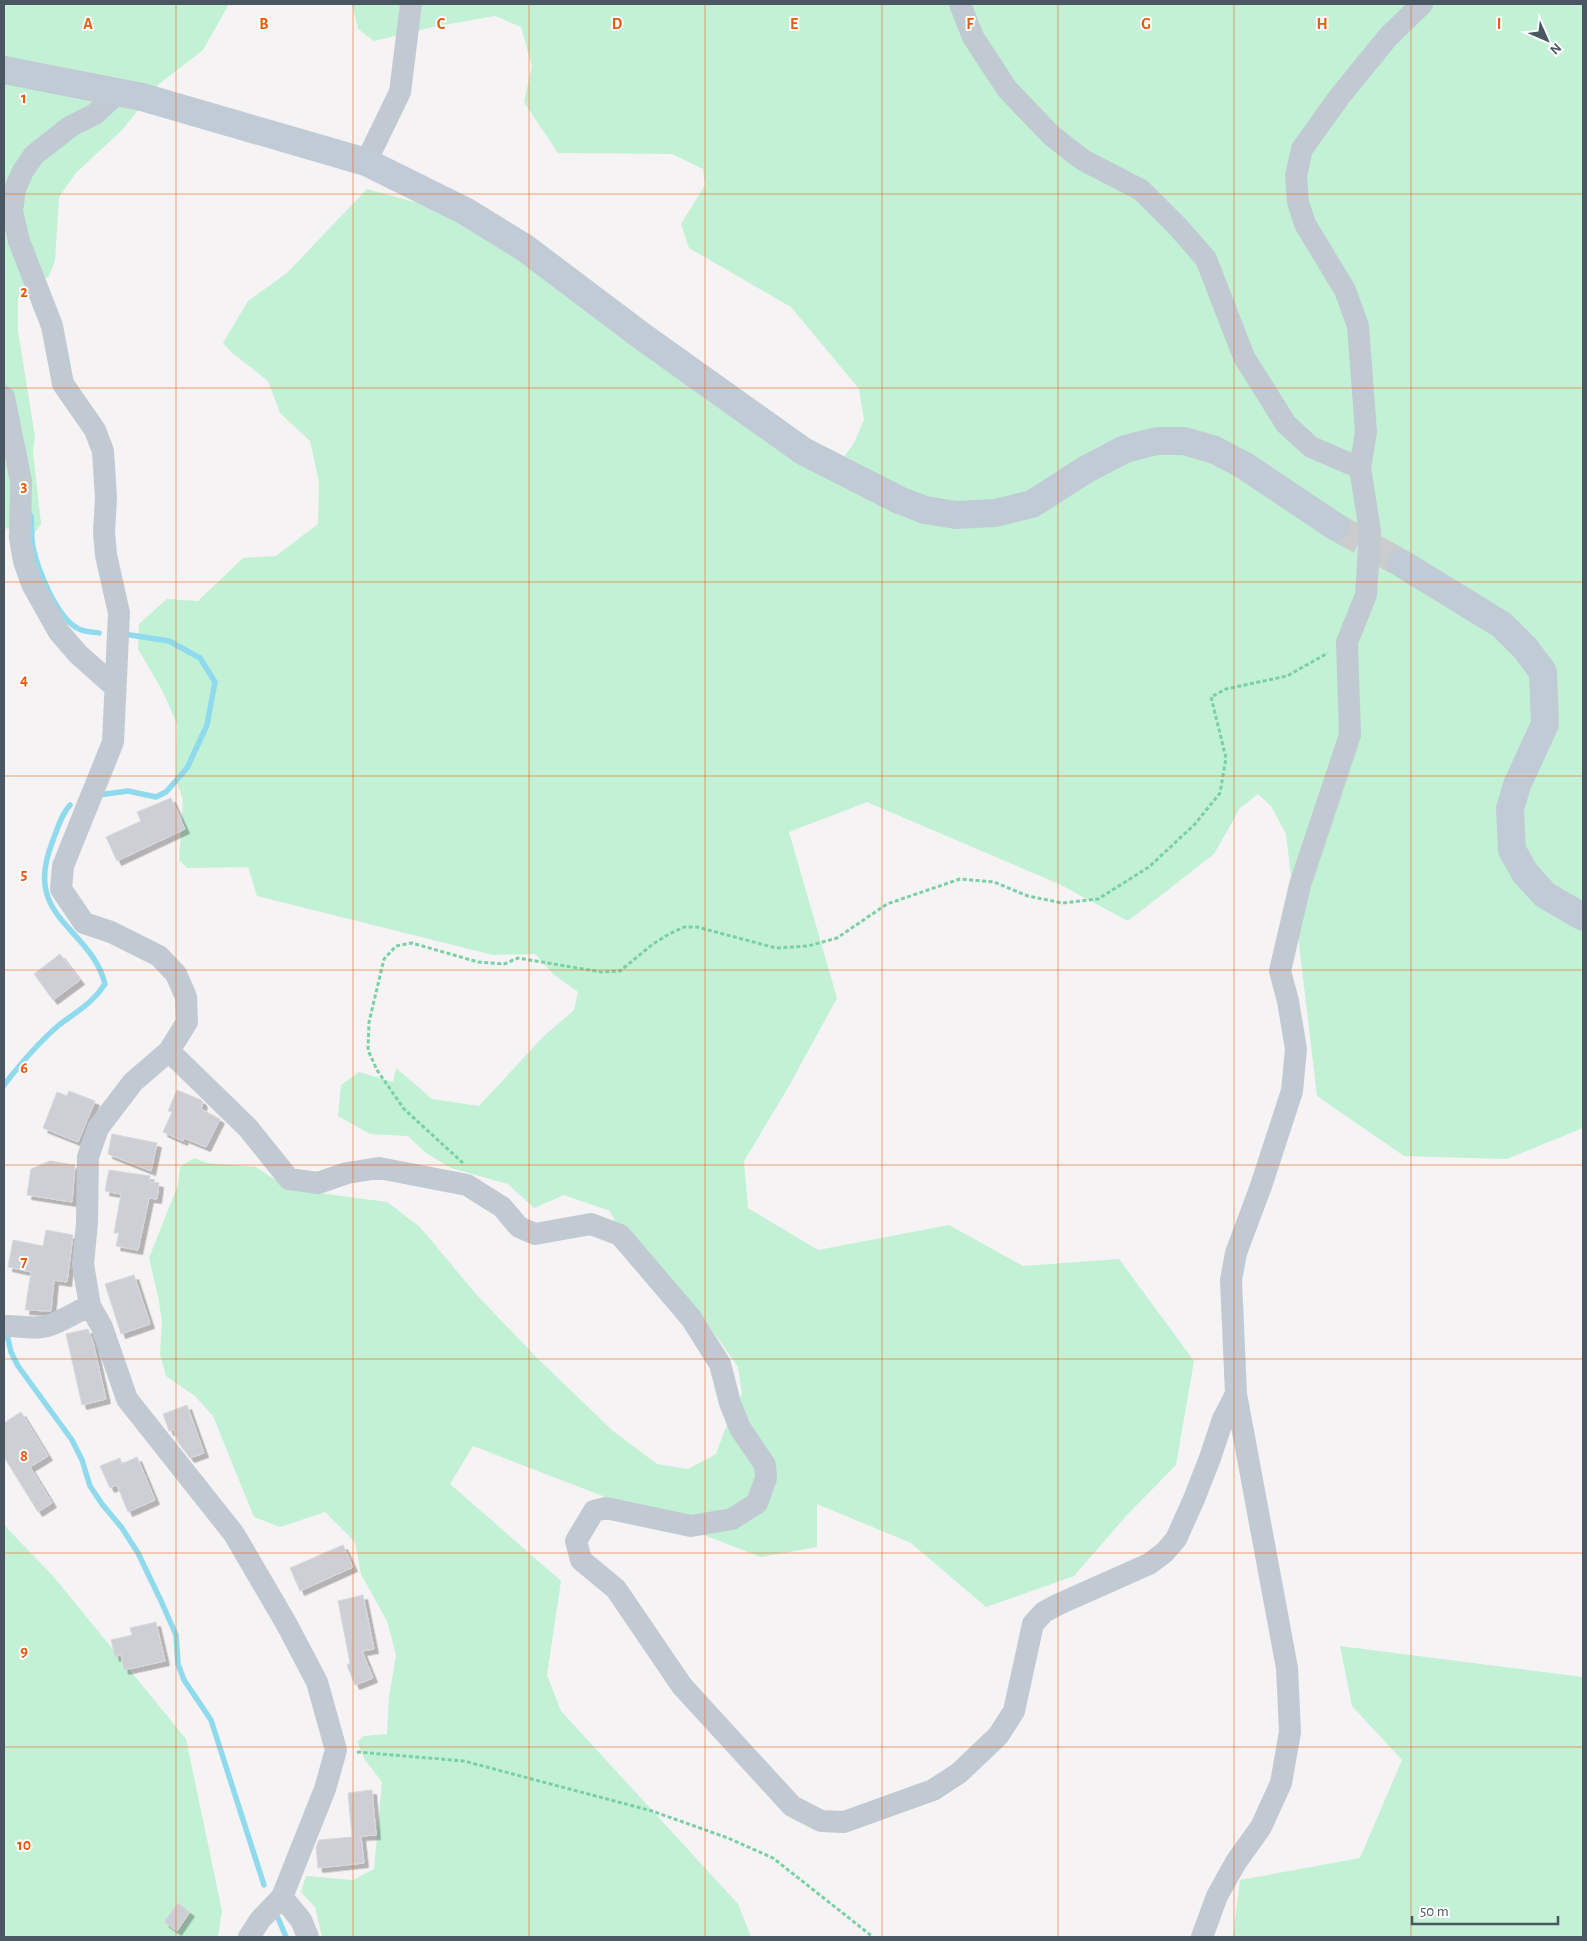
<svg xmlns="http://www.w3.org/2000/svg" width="1587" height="1941" viewBox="0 0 1587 1941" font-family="'Alegreya Sans',sans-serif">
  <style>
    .green { fill: #c3f1d5 }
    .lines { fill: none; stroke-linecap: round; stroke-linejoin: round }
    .stream { stroke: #90daee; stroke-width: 5.5 }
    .building { fill: #cdcfd5; stroke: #d7d9de; filter: url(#shadow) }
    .secondary-tunnel { stroke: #caccce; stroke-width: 28; stroke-dasharray: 28 14; stroke-linecap: butt }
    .path { stroke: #7ad0a6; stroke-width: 3; stroke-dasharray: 4 2.5; stroke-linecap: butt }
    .street { stroke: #c1cad2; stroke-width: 22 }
    .secondary { stroke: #c1cbd6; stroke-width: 28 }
    .grid { fill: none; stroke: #e8590c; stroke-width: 1; stroke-opacity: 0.55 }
    .grid-label { font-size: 16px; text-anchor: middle; font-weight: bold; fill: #e8590c; stroke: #fff; stroke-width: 4; stroke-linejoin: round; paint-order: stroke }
  </style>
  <defs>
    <filter id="shadow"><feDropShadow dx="4.5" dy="4.5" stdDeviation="0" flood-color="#0004"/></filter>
  </defs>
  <rect width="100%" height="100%" fill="#f5f3f3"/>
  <!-- green -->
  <path class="green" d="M4 4H229L203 50 159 84 123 129 76 173 59 197 55 261 49 276 18 298V331L35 437 33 451 41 524 34 534 4 528Z
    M352 4H1583V1128L1507 1159 1404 1156 1317 1096 1286 834 1271 806 1258 794 1240 808 1214 854 1128 921 1059 884 867 802 789 832 837 998 789 1086 744 1161 748 1208 818 1250 949 1225 1023 1266 1119 1259 1194 1361 1176 1465 1126 1516 1074 1576 986 1607 911 1543 817 1504V1547L761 1557 473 1446 450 1484 561 1581 547 1675 561 1711 738 1904 751 1937H322L315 1907 301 1892 306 1876 353 1880 374 1869 382 1782 365 1760 357 1742 364 1736 387 1734 389 1697 396 1655 387 1621 361 1574 355 1542 325 1512 280 1527 254 1517 213 1416 195 1396 166 1376 160 1354 162 1322 159 1301 149 1258 178 1185 180 1167 194 1158 207 1163 256 1167 289 1189 387 1202 420 1227 475 1293 537 1358 613 1431 657 1464 688 1469 716 1454 724 1432 742 1394 738 1367 709 1326 616 1223 610 1211 564 1195 534 1208 508 1184 451 1168 426 1153 408 1136 370 1134 338 1116 341 1085 359 1072 393 1082 396 1068 432 1099 479 1106 542 1038 574 1010 578 992 553 974 535 954 493 955 257 896 248 867 187 868 179 860 183 800 176 780 177 724 162 690 138 649 139 624 167 599 198 601 243 558 276 556 318 524 319 482 310 441 280 413 268 381 230 351 223 343 248 301 287 273 367 189 436 208 525 257 829 477 854 443 864 420 859 389 791 307 689 248 681 224 705 185 703 169 672 154 558 153 524 102 532 66 521 27 495 16 438 26 374 41 358 29Z
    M4 1525 53 1576 186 1739 222 1911 218 1937H4Z
    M1340 1646 1583 1677V1937H1233L1240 1880 1360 1858 1402 1760 1352 1706Z"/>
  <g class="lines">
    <!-- stream -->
    <path class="stream" d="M31 516C32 526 31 538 33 547 38 570 56 616 77 628 83 632 93 632 99 633
      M98 795 128 791 156 797 166 792 187 768 207 725 215 682 200 658 169 641 124 634
      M4 1085C21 1063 38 1043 59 1025 77 1011 92 1004 105 984 91 927 22 919 52 843 57 830 61 815 70 805
      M6 1331 11 1352 18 1366 72 1440 82 1460 90 1486 102 1504 122 1528 138 1553 162 1603 176 1635 178 1664 184 1680 211 1720 264 1885
      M278 1918 286 1937"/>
  </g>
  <!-- building -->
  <path class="building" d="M171 798 185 829 117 861 106 837 141 821 137 812Z
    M60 954 80 980 53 1000 34 974Z
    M177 1090 201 1100 203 1103 201 1109 220 1119 206 1147 184 1138 183 1141 163 1132 172 1112 168 1111Z
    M69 1091 95 1101 78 1142 43 1128 57 1092 67 1096Z
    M112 1134 157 1143 151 1171 108 1154Z
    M50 1161 75 1165 72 1202 27 1195 31 1169Z
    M109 1170 150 1176 149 1181 159 1183 157 1199 149 1198 138 1250 116 1246 119 1233H114L121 1194 105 1191Z
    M46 1230 73 1235 67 1282 54 1280 51 1311 25 1310 31 1272 8 1267 13 1240 43 1246Z
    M134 1275 150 1324 121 1334 105 1284Z
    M88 1329 93 1342 106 1399 82 1405 66 1334Z
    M187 1405 204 1453 190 1458 178 1442 174 1430 169 1431 163 1414Z
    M21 1412 48 1456 30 1467 52 1503 38 1512 4 1457V1423Z
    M137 1457 155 1500 128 1512 117 1485 110 1488 100 1466 120 1458 122 1464Z
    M343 1545 353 1567 300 1591 290 1568Z
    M363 1595 374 1649 362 1651 373 1678 355 1685 347 1665 350 1663 338 1601Z
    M156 1622 165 1661 124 1670 121 1654 115 1657 111 1640 132 1635 130 1628Z
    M372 1790 376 1835 361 1836 364 1863 318 1868 316 1847 319 1840 352 1837 348 1793Z
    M178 1903 190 1912 177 1931 164 1922Z"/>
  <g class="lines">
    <!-- secondary-tunnel -->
    <path class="secondary-tunnel" d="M1336 527 1401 563"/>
    <!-- path -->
    <path class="path" d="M463 1163 404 1109 377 1070 368 1050 369 1022 384 959 396 946 412 943 478 962 504 964 518 958 601 972 620 971 653 944 669 934 684 927H697L776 948 808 946 837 938 887 904 960 879 994 882 1028 896 1062 903 1098 899 1149 867 1195 824 1220 793 1226 758 1211 697 1226 689 1287 676 1328 653
      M357 1752 464 1761 652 1811 728 1838 773 1858 873 1937"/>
    <!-- street -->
    <path class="street" d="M960 4 973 37 1007 89 1052 136 1083 160 1141 190 1178 227 1206 259 1244 357 1286 424 1311 447 1360 468
      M119 92 95 114 71 126 34 155 23 171 15 189 12 211 19 241 52 326 63 384 95 430 103 451 106 498 104 532 106 555 119 613 113 742 63 866 61 889 84 923 111 932 159 956 176 974 186 997 187 1022 169 1051 133 1082 98 1128 88 1157 87 1223 83 1264 90 1306 102 1327 127 1399 234 1534 286 1623 317 1682 336 1750 325 1789 282 1897 260 1920 249 1937
      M366 162 400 92 411 4
      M4 397 21 481 20 538 24 561 32 584 59 632 78 654 115 687
      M169 1051 248 1128 289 1179 318 1183 347 1173 379 1168 467 1185 502 1207 519 1227 535 1234 591 1224 620 1235 691 1318 720 1364 730 1403 740 1428 765 1465 766 1478 757 1503 732 1519 691 1526 606 1508 594 1511 576 1541 581 1560 616 1589 682 1686 792 1806 821 1821 844 1822 933 1790 959 1773 998 1736 1014 1711 1033 1624 1044 1612 1059 1604 1149 1564 1165 1552 1176 1539 1194 1499 1210 1458 1223 1419 1236 1394
      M4 1326C18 1325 32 1330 47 1326 61 1322 75 1312 90 1306
      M282 1897 301 1920 308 1937
      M1202 1937 1217 1896 1236 1862 1261 1827 1281 1783 1290 1732 1287 1668 1236 1394 1231 1280 1236 1253 1261 1186 1292 1091 1296 1049 1288 1001 1280 971 1300 885 1350 735 1347 642 1366 595 1370 531 1360 468 1366 432 1358 326 1345 290 1305 224 1298 202 1296 176 1302 149 1340 96 1388 37 1422 4"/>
    <!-- secondary -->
    <path class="secondary" d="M4 70 142 97 366 162 465 211 525 248 643 337 803 451 899 500 925 510 956 515 995 513 1032 504 1085 470 1125 449 1157 441H1184L1215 450 1245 466 1336 527
      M1401 563 1502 625 1525 648 1543 672 1545 724 1517 785 1510 809 1512 850 1525 873 1545 895 1583 917"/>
  </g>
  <!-- grid -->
  <path class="grid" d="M176 4V1937M353 4V1937M529 4V1937M705 4V1937M882 4V1937M1058 4V1937M1234 4V1937M1411 4V1937M4 194H1583M4 388H1583M4 582H1583M4 776H1583M4 970H1583M4 1165H1583M4 1359H1583M4 1553H1583M4 1747H1583"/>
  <g class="grid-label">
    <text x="88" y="29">A</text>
    <text x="264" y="29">B</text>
    <text x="441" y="29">C</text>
    <text x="617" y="29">D</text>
    <text x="794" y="29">E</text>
    <text x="970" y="29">F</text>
    <text x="1146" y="29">G</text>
    <text x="1322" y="29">H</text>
    <text x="1499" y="29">I</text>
    <text x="24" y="103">1</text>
    <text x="24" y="297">2</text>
    <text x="24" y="491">3</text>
    <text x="24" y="685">4</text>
    <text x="24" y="879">5</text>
    <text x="24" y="1073">6</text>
    <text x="24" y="1267">7</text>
    <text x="24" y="1461">8</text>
    <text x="24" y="1656">9</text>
    <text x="24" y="1850">10</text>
  </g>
  <!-- border -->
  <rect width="1587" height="1941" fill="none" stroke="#4a5661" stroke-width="10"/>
  <!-- north arrow -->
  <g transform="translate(1547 40) rotate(135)" stroke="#ffffff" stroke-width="4" paint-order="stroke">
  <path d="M0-4L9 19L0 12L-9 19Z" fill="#4a5661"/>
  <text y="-8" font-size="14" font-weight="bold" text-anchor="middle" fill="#4a5661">N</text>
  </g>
  <!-- scale -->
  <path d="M1412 1916v8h146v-8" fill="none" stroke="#4a5661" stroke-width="2.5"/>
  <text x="1420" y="1916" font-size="15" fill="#4a5661" stroke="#ffffff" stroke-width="4" paint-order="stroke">50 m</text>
</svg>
